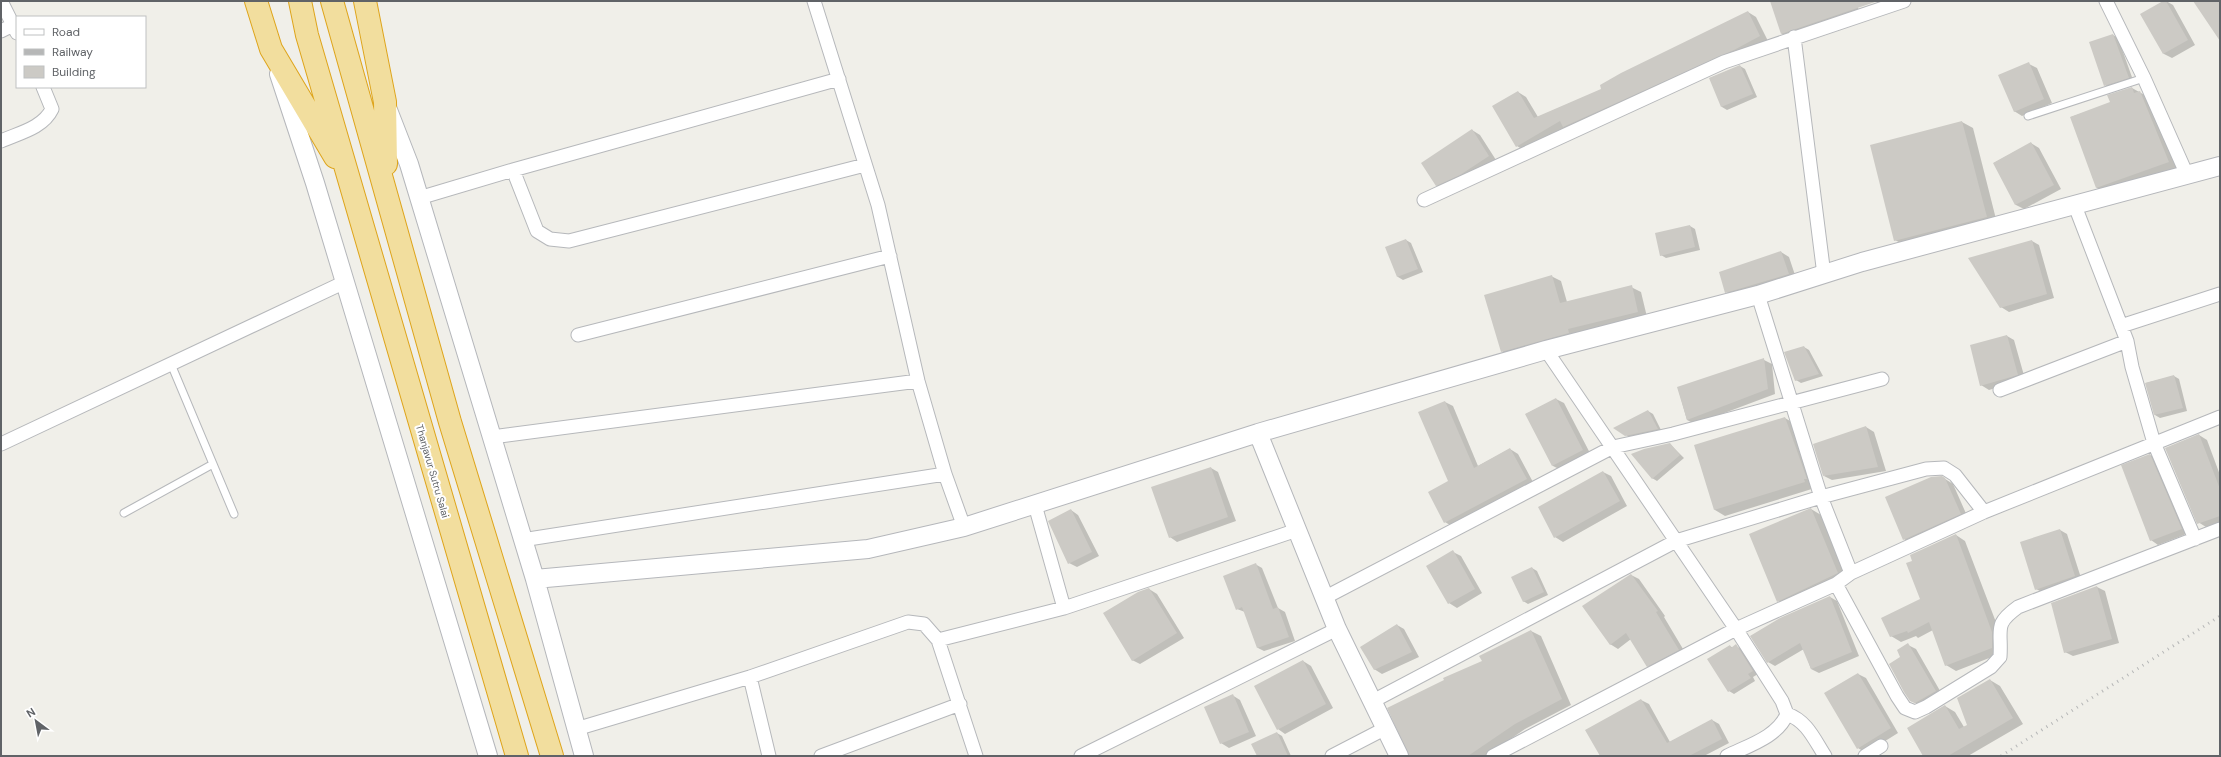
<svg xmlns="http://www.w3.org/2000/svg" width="2221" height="757" viewBox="0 0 2221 757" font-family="'DM Sans',sans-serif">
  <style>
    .shadow { fill: #0003 }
    .building { fill: #cccac5 }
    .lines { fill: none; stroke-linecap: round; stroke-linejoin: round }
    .lane-casing { stroke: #b6b8bb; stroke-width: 9 }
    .street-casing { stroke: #b6b8bb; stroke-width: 15 }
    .secondary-casing { stroke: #b5b7bb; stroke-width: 20 }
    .highway-casing { stroke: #dea41b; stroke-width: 24 }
    .lane { stroke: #fff; stroke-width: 7 }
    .street { stroke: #fff; stroke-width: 13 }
    .secondary { stroke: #fff; stroke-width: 18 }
    .highway { stroke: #f2de9e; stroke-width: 22 }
    .rail { stroke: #b6b7b7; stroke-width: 3; stroke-dasharray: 1 5; stroke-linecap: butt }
    .labels { text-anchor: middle; stroke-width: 4; stroke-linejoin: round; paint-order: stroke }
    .street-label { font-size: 10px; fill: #606367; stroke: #fff }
  </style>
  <rect width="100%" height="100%" fill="#f0efe9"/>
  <!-- shadow -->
  <path class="shadow" d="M1773 1H1856L1860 14 1790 38 1782 34Z
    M2166 1 2173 5 2195 45 2172 58 2164 54 2142 14Z
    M1748 12 1756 17 1768 41 1572 132 1565 128 1525 151 1517 146 1518 92 1526 97 1538 117 1603 89Z
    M2113 35 2118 38 2133 80 2110 88 2105 85Z
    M2029 64 2037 68 2052 103 2022 116 2014 111Z
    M1740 66 1745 69 1757 97 1727 110 1722 107 1710 78Z
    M2132 88 2150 98 2179 168 2107 194 2097 188 2071 117 2111 103Z
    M1962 122 1973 128 1997 223 1906 246 1895 240Z
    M1472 130 1480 135 1496 160 1444 190 1436 185Z
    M2031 143 2039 148 2061 189 2024 209 2016 205 1994 163Z
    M1690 226 1695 229 1700 250 1666 258 1661 255 1656 234Z
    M1406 240 1411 243 1423 272 1403 280 1398 277 1387 248Z
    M2032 241 2039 245 2054 298 2009 312 2001 307Z
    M1781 252 1789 257 1796 278 1734 296 1726 292Z
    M1551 276 1561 281 1567 302 1631 287 1641 292 1647 317 1511 357 1502 351Z
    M2007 336 2014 340 2025 379 1989 390 1981 385Z
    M1804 347 1809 350 1823 376 1801 383 1796 380Z
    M1764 360 1772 364 1775 394 1695 424 1687 420 1678 388Z
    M2174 376 2179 379 2187 411 2160 418 2155 415 2146 383Z
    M1556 399 1564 403 1591 455 1561 470 1553 466 1526 414Z
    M1445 402 1453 406 1478 466 1510 449 1518 454 1534 484 1453 527 1445 522 1449 482Z
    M1648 411 1653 414 1662 432 1631 438 1626 435Z
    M1785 418 1795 424 1815 488 1725 516 1715 510 1695 446Z
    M1866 427 1874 432 1886 471 1832 480 1824 476Z
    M2199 435 2207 440 2220 475V522L2206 527 2198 522Z
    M1670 444 1684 458 1657 481 1652 478Z
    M2150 455 2158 459 2189 533 2158 545 2151 540Z
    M1211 468 1218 472 1236 521 1177 542 1170 537Z
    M1603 472 1611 476 1627 506 1563 542 1555 537Z
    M1942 477 1953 484 1968 518 1912 544 1904 539Z
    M1811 509 1821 515 1847 579 1788 607 1778 601Z
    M1071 510 1078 515 1099 556 1077 567 1069 563Z
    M2060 530 2067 534 2082 581 2044 593 2036 589Z
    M1956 535 1965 541 2002 638V653L1956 671 1946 665 1933 630 1918 638 1916 636 1901 642 1891 636 1921 599Z
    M1453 552 1461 556 1482 593 1457 608 1449 603Z
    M1255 564 1262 568 1278 608 1285 612 1295 641 1264 651 1258 648 1245 612 1237 609Z
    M1532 568 1537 571 1548 595 1528 604 1523 601Z
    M1631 575 1639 579 1665 616 1664 617 1686 654 1655 670 1647 666 1631 639 1618 649 1610 644Z
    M2097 587 2105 591 2119 643 2073 656 2065 652Z
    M1149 589 1157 594 1184 638 1140 664 1132 660Z
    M1830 597 1837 601 1859 656 1819 673 1811 669 1804 649 1775 666 1768 662Z
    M1397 625 1404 629 1419 657 1382 674 1374 669Z
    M1531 631 1541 636 1571 705 1525 729 1486 756H1410L1445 680 1484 662Z
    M1908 645 1916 649 1943 696 1919 705 1911 701 1902 658Z
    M1730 646 1733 648 1736 646 1741 649 1758 674 1753 677 1755 681 1734 694 1729 691 1709 660Z
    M1303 661 1311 666 1333 708 1285 734 1278 729Z
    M1858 674 1866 678 1898 733 1866 753 1858 748Z
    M1990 680 2000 686 2023 724 1968 756H1924L1945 706 1955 712 1964 727 1969 725Z
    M1232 695 1240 700 1256 736 1229 748 1221 743Z
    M1641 700 1649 704 1670 742 1712 720 1719 724 1729 743 1704 756H1601Z
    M1277 733 1282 736 1291 756H1258Z"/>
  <!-- building -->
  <path class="building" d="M1770 1H1875V2L1781 34Z
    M2163 1H2166L2188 40 2163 54 2140 14Z
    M2193 1H2220V41Z
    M1748 11 1760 36 1734 50 1563 127 1560 121 1516 147 1492 106 1518 91 1534 118 1601 89 1600 85 1621 73Z
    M2113 34 2129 78 2104 86 2089 42Z
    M2029 62 2044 99 2014 112 1998 75Z
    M1740 65 1753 94 1721 107 1709 78Z
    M2132 87 2134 93 2140 91 2169 162 2096 188 2070 117 2110 102 2107 95Z
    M1962 121 1987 217 1894 241 1870 145Z
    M1472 129 1489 156 1460 175 1436 186 1421 163Z
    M2031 142 2054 185 2015 205 1993 163Z
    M1690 225 1695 247 1660 256 1655 233Z
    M1406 239 1418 269 1397 277 1385 247Z
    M2032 240 2047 294 2000 308 1968 258Z
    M1781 251 1789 274 1725 293 1719 272Z
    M1552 275 1560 303 1632 285 1638 312 1568 329 1569 333 1501 352 1484 295Z
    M2007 335 2018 375 1980 386 1970 345Z
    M1804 346 1819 374 1795 381 1784 352Z
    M1764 358 1768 389 1687 420 1677 387Z
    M2174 375 2183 408 2154 415 2145 383Z
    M1556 398 1583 450 1552 466 1525 414Z
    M1445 401 1474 468 1510 448 1527 479 1444 523 1428 492 1448 481 1418 412Z
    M1648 410 1658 429 1625 436 1613 428Z
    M1785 417 1807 479H1804L1805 482 1714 510 1694 445Z
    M1866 426 1878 467 1823 476 1813 444Z
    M2199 434 2220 489V516L2197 524 2165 448Z
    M1670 443 1680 455 1652 479 1631 454 1644 449Z
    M2150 454 2182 529 2150 541 2121 465Z
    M1211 467 1228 517 1169 538 1151 487Z
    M1603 471 1620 501 1554 538 1538 507Z
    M1942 476 1945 478 1961 514 1903 540 1885 497 1931 477Z
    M1811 508 1838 573 1777 602 1749 534Z
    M1071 509 1092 552 1068 564 1048 521Z
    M2060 529 2075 576 2035 590 2020 542Z
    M1956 534 1992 632V648L1945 666 1929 622 1908 633 1907 631 1890 637 1881 618 1920 599 1906 563 1912 561 1910 555Z
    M1453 550 1475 589 1448 604 1426 566Z
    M1256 563 1273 609 1278 607 1289 637 1257 648 1242 607 1236 610 1223 576Z
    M1532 567 1544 592 1523 602 1511 577Z
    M1631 574 1658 611 1656 612 1679 650 1647 667 1626 633 1610 645 1582 606Z
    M2097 586 2112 639 2064 653 2051 603Z
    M1149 588 1177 633 1132 661 1103 613 1138 592Z
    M1830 596 1852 652 1811 669 1800 643 1767 663 1750 636 1780 618Z
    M1397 624 1412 652 1374 670 1360 647Z
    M1531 630 1562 699 1515 724 1468 756H1409L1387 708 1444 680 1443 678 1482 661 1479 656Z
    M1908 643 1936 691 1915 703 1910 701 1904 692 1889 664 1900 657 1897 650Z
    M1736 644 1753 671 1748 674 1751 678 1728 692 1707 659 1730 645 1731 648Z
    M1303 660 1326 704 1277 730 1254 686Z
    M1858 673 1891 728 1857 749 1824 693Z
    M1990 679 2013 718 1948 756H1923L1907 728 1945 705 1959 729 1967 725 1957 698Z
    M1233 694 1249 732 1220 744 1204 707Z
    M1641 699 1667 743 1712 719 1722 739 1689 756H1600L1585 730Z
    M1277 732 1288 756H1257L1251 744Z"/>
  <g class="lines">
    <defs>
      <path id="lane" d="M2028 116 2144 78
        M171 364 234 514
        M124 513 213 464"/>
      <path id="street" d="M1 1 17 33
        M814 1 878 205 918 381 945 474 964 527
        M2106 1 2144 78 2187 175
        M1 31 13 25
        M1794 37 1824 275
        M1 141C19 133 43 128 52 109L43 87
        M513 170 537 231 550 239 569 241 865 165
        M419 198 513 170 839 79
        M1424 200 1724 62 1904 1
        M2075 206 2127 341 2132 367 2154 443 2195 539
        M1758 295 1821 497 1851 573
        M2121 326 2220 294
        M578 335 890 256
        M1546 350 1736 629 1782 701 1787 714C1778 737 1747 746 1727 756
        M2000 390 2127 341
        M492 437 918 381
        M1 444 345 282
        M1035 505 1064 608
        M522 540 945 474
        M1836 584 1897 696 1905 708 1915 712 1926 707 1991 667 2000 657C2002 629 1993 625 2018 607L2220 529
        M1324 598 1613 447 1673 434 1882 379
        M938 640 1064 608 1297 530
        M750 677 769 756
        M1373 701 1676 541 1821 497 1926 469 1944 468 1955 475 1984 512
        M1787 714C1807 721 1814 739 1825 756
        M576 729 750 677 908 622 924 624 938 640 976 756
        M821 756 960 704
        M1081 756 1337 629
        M1332 756 1386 728
        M1493 756 1736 629 1836 584 1851 573 1984 512 2220 417
        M1865 756 1881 746"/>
      <path id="secondary" d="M279 74 315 183 488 756
        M388 110 409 164 535 579 584 756
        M1258 433 1337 629 1399 756
        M535 579 868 549 964 527 1258 433 1546 350 1758 295 1862 262 2220 166"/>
      <path id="highway" d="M256 1 271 49 335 157
        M300 1 307 35 517 756
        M332 1 450 422 552 756
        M365 1 385 102 386 164"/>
    </defs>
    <!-- lane casing -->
    <use href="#lane" class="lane-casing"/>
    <!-- street casing -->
    <use href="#street" class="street-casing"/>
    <!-- secondary casing -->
    <use href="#secondary" class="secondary-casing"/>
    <!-- highway casing -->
    <use href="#highway" class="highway-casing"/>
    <!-- lane -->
    <use href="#lane" class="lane"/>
    <!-- street -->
    <use href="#street" class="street"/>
    <!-- secondary -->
    <use href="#secondary" class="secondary"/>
    <!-- highway -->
    <use href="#highway" class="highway"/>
    <!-- rail -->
    <path class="rail" d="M2001 756 2220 616"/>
  </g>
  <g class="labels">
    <!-- street labels -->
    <g class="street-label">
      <text transform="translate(433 471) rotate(74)" y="4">Thanjavur Sutru Salai</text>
    </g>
  </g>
  <!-- border -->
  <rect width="2221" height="757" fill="none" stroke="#606367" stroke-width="4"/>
  <!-- legend -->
  <rect x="16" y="16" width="130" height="72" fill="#ffffff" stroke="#bfc1c2"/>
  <rect x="24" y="29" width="20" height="6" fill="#ffffff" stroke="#bfc1c2"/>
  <text x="52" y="36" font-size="12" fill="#606367">Road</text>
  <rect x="24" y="49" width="20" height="6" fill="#b6b7b7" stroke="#bfc1c2"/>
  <text x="52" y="56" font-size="12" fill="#606367">Railway</text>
  <rect x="24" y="66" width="20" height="12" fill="#cccac5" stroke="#bfc1c2"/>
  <text x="52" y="76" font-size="12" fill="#606367">Building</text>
  <!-- north arrow -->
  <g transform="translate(36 721) rotate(328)" stroke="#ffffff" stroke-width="3" paint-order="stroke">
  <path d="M0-3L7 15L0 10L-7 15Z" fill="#606367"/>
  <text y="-6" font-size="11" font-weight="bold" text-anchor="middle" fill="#606367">N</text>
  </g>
</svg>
